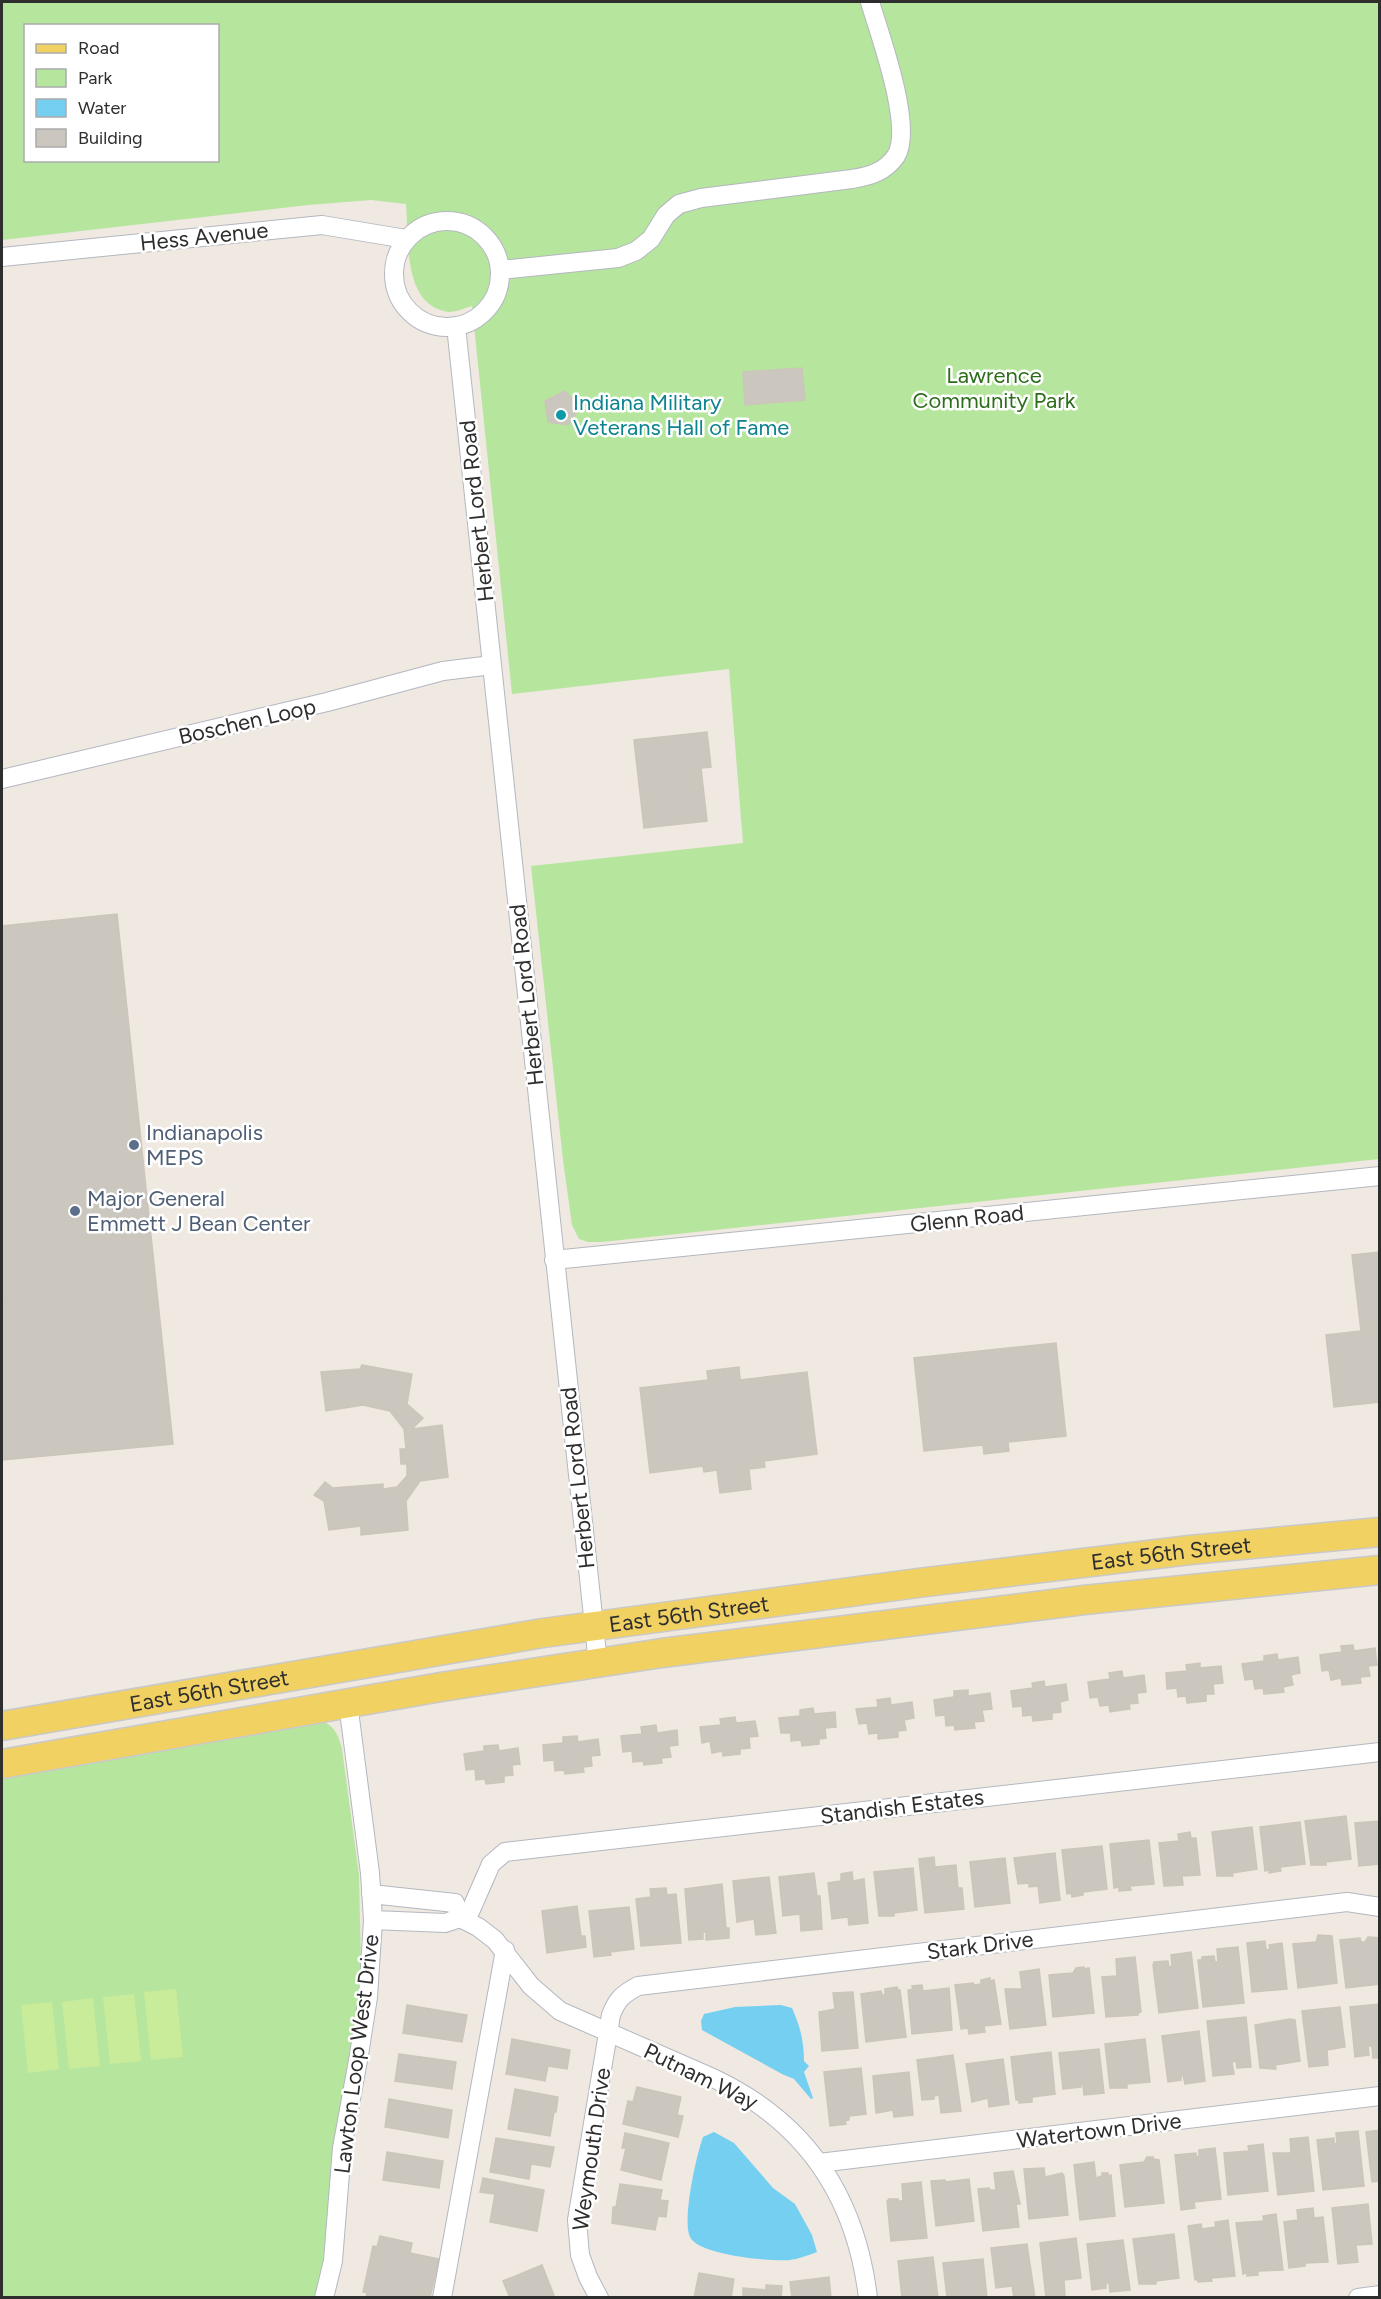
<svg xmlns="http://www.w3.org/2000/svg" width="1381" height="2299" viewBox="0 0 1381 2299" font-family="Figtree,sans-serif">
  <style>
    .green { fill: #b6e59e; fill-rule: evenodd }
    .pitch { fill: #c9ec9a }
    .water { fill: #75cff0 }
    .building { fill: #cbc7bf; stroke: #cbc5ba; stroke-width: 1.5 }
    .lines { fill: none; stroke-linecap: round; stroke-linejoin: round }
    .minor-casing { stroke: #b4b7c1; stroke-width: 20 }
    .primary-casing { stroke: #c9c9c9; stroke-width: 31 }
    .minor { stroke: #fff; stroke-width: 18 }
    .primary { stroke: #f2d163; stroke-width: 28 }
    .culture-dot { fill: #0f9aa8; stroke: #fff; stroke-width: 2 }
    .service-dot { fill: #5c6f8a; stroke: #fff; stroke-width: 2 }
    .labels { text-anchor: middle; stroke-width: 5; stroke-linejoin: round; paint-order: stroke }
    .street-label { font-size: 22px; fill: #2e2e2e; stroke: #fff }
    .park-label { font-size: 22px; fill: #2c6e1b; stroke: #fff }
    .culture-label { font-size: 22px; fill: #0d838f; stroke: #fff; text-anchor: start }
    .service-label { font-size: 22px; fill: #4e5e75; stroke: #fff; text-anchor: start }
  </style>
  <rect width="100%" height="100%" fill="#efe9e1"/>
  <!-- green -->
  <path class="green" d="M2 2H1379V1159L602 1242H588L579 1239 572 1225 563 1160 531 866 743 843 729 669 512 694 472 306C465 308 456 312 449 312 402 306 409 239 406 204L371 200 308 205 2 240ZM26 26H218V160H26Z
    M318 1720C334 1724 338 1734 342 1749L359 1875 361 1965 357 2022 328 2243 315 2297 2 2298V1771Z"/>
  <!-- pitch -->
  <path class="pitch" d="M176 1989 183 2057 151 2060 144 1992Z
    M134 1994 141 2061 110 2064 103 1997Z
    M93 1998 100 2066 69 2069 62 2002Z
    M52 2002 59 2069 28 2073 21 2005Z"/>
  <!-- water -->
  <path class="water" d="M781 2005 792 2008C800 2026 804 2041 804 2061L809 2066 804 2072 813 2098 811 2099 794 2079 782 2074 702 2030 701 2021 704 2014 735 2007Z
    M714 2132 734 2143 773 2188 795 2204 812 2235 817 2252C808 2255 799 2259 790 2260 771 2262 698 2255 690 2237 682 2221 696 2156 703 2137Z"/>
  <!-- building -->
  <path class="building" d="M802 368 805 400 745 405 743 372Z
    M565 391 580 408 568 425 548 422 545 401Z
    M707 732 711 767 701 768 707 821 644 828 634 740Z
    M117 914 173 1444 2 1460V1305H4L2 1280V926Z
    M1380 1252V1402L1334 1407 1326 1335 1361 1331 1352 1255Z
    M1056 1343 1066 1436 1008 1442 1009 1451 984 1454 983 1445 924 1451 914 1358Z
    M362 1365 412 1374 407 1404 423 1418 412 1429 442 1425 448 1477 420 1481 406 1501 408 1530 361 1535V1526L329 1530 324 1501 314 1495 325 1482 333 1488 383 1484V1489L397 1487 407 1476V1464H401L400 1449H406L404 1429 390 1411 363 1405 326 1411 321 1372 360 1369Z
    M739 1367 740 1380 807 1372 817 1454 764 1461 765 1467 749 1469 751 1489 720 1493 717 1470 704 1472 703 1466 650 1473 640 1388 708 1380 707 1371Z
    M1353 1645 1354 1651 1375 1648 1377 1665 1368 1666 1370 1676 1360 1677 1361 1683 1342 1685 1341 1678 1331 1680 1329 1670 1322 1671 1320 1655 1342 1652 1341 1646Z
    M1277 1654 1278 1660 1298 1657 1300 1673 1291 1675 1293 1685 1283 1687 1284 1692 1264 1694 1263 1688 1255 1689 1253 1679 1245 1680 1242 1664 1264 1661V1656Z
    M1200 1663V1668L1221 1666 1223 1683 1213 1684 1214 1694H1206V1701L1187 1703 1186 1696 1178 1697 1177 1688 1167 1689 1166 1673 1187 1671 1186 1665Z
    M1122 1671 1123 1678 1144 1675 1146 1692 1137 1693 1138 1703 1129 1704 1130 1709 1110 1712 1109 1705 1100 1706 1098 1697 1090 1698 1088 1682 1110 1679 1109 1673Z
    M1044 1681 1045 1687 1066 1684 1068 1700 1060 1702 1061 1712 1052 1713V1719L1033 1721 1032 1715 1023 1716 1022 1706 1013 1707 1011 1691 1033 1688 1032 1683Z
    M968 1690V1696L990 1693 992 1709 982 1710 984 1721 974 1722 975 1728 955 1730 954 1725 946 1726 945 1715 936 1716 934 1700 954 1697V1691Z
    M890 1698 891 1705 912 1702 914 1718 904 1720 906 1730 898 1731V1737L878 1739V1733L869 1734 867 1723 859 1724 856 1709 878 1707 877 1700Z
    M813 1708 814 1714 835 1712 836 1727 825 1728 826 1738 819 1739V1744L802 1746 801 1740 791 1741V1733H781L779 1718 800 1716V1710Z
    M735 1717 736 1723 755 1721 758 1736 749 1737 750 1748 740 1749V1754L723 1756 722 1751 712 1753 710 1741 702 1743 700 1727 721 1725 720 1719Z
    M656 1725 657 1733 677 1730 678 1745 669 1746 671 1757 661 1758 662 1763 644 1765 643 1761 633 1762 632 1751 623 1752 621 1736 642 1734 641 1727Z
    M577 1736 578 1742 598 1739 600 1755 591 1756 592 1766 583 1767 584 1772 565 1774 564 1770 555 1771 554 1760 544 1761 543 1745 563 1743V1737Z
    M498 1745 499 1751 518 1748 520 1764 512 1765 513 1775 504 1776V1782L486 1784 485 1779 476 1780 475 1769 466 1770 464 1754 484 1751V1746Z
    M1346 1816 1351 1859 1326 1862V1865H1311L1305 1821Z
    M1380 1821V1864L1359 1866 1355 1823Z
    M1300 1822 1305 1864 1280 1867 1281 1871 1269 1873V1870L1265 1871 1260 1827Z
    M1252 1827 1257 1869 1232 1873 1233 1876H1217L1212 1832Z
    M1190 1832 1191 1838H1196L1200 1875 1182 1876 1183 1885 1164 1886 1159 1843 1179 1841 1178 1834Z
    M1149 1840 1154 1884 1130 1886 1131 1890 1119 1891V1887L1114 1888 1110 1844Z
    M1102 1846 1107 1889 1083 1892V1895L1072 1897 1071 1893 1067 1894 1062 1850Z
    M1055 1853 1060 1900 1040 1903 1038 1886 1029 1887V1883L1018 1884 1014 1858Z
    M934 1857 935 1867 956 1865 958 1888H962L964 1909 925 1913 919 1859Z
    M1005 1858 1010 1903 975 1907 970 1862Z
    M913 1868 917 1910 894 1913V1916H879L874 1872Z
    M852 1872 853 1881 864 1879 868 1923 849 1925 848 1917 832 1919 828 1883 841 1881V1874Z
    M814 1873 817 1896H820L822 1929 801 1931 800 1914 783 1916 779 1877Z
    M769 1877 776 1933 756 1935 754 1919 737 1922 733 1881Z
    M722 1884 726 1928H729V1938L706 1940V1932H703V1939L689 1940 685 1889Z
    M666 1888 667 1895 676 1894 681 1943 641 1946 636 1899 651 1897 650 1889Z
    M577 1906 581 1936H585L586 1947 547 1953 542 1911Z
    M629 1907 634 1949 610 1952 611 1955 594 1957 589 1911Z
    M1318 1935 1332 1936 1337 1983 1298 1988 1293 1944 1316 1942Z
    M1368 1937 1380 1938V1984L1346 1988 1340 1940 1360 1938 1361 1942H1365Z
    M1265 1941 1266 1950 1270 1949 1269 1945 1282 1943 1287 1989 1252 1992 1247 1943Z
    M1238 1947 1244 2003 1203 2007 1198 1960H1202V1957L1214 1956 1215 1962H1218L1217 1949Z
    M1191 1952 1198 2008 1159 2013 1153 1965 1154 1962 1168 1961 1169 1967 1172 1966 1171 1955Z
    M1135 1957 1141 2012 1138 2013V2015L1106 2017 1102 1977 1117 1976 1116 1959Z
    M1084 1967V1969L1089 1968 1094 2013 1053 2017 1049 1975 1073 1973 1076 1968Z
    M1039 1969 1046 2025 1010 2029 1005 1989H1022L1020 1972Z
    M990 1978V1981L994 1980 1001 2024 984 2026 985 2032 969 2034 968 2028 961 2029 955 1985 973 1983 974 1985 981 1984V1980Z
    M922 1985 923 1991 949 1988 952 2030 912 2034 908 1990 913 1989 912 1986Z
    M897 1987 898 1990H900L906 2037 866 2042 861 1994 881 1991 882 1995H885V1989Z
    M853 1992 858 2048 822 2051 819 2012 835 2009 833 1993Z
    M1380 2004V2058H1373L1372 2046H1368L1369 2055 1355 2057 1350 2007Z
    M407 2005 467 2015 462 2042 403 2033Z
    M1340 2007 1345 2047 1327 2050 1328 2065 1309 2067 1302 2011Z
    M1246 2017 1251 2067 1237 2068 1236 2061 1232 2062 1234 2074 1213 2076 1207 2021Z
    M1290 2019 1295 2020 1300 2061 1275 2065 1276 2069 1260 2068 1255 2025Z
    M1199 2031 1205 2081 1185 2084 1183 2075H1181V2080L1168 2082 1162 2036Z
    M512 2039 570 2050 567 2069 548 2066 545 2081 506 2074Z
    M1145 2039 1150 2082 1127 2084V2088H1110L1105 2044Z
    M1099 2049 1104 2093 1084 2095 1083 2084H1081V2087L1063 2089 1059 2053Z
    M1051 2052 1055 2094 1032 2097V2102L1019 2103V2100H1016L1011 2057Z
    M399 2054 456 2062 452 2089 395 2081Z
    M953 2055 961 2111 941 2113 939 2095 934 2096V2099L922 2100 917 2060Z
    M1003 2059 1009 2104 989 2107 988 2098 972 2102 966 2064Z
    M861 2068 866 2114 849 2116V2120L845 2121 846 2124 830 2126 824 2072Z
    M909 2072 913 2115 894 2117 893 2110 876 2113 873 2076Z
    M637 2087 681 2097 677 2115 683 2116 678 2137 623 2124 628 2101 633 2102Z
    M515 2089 558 2097 556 2112H554L550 2136 508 2129Z
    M389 2099 452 2110 448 2138 385 2127Z
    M1380 2130V2181L1372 2182 1366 2132Z
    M1358 2131 1364 2186 1323 2190 1317 2140 1334 2138V2144L1337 2143 1336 2133Z
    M625 2133 669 2143 661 2180 621 2170 626 2148H622Z
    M1308 2137 1314 2191 1278 2195 1273 2153H1291L1290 2139Z
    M496 2138 554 2147 550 2167 531 2164 529 2179 490 2172Z
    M1263 2144 1268 2191 1228 2195 1224 2153 1249 2151 1248 2146Z
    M1215 2148 1221 2199 1194 2202 1195 2208 1181 2210 1175 2155 1196 2153V2157L1199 2156V2150Z
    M387 2152 443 2161 439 2188 383 2180Z
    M1147 2157H1153V2159L1159 2160 1164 2203 1125 2207 1120 2165 1144 2162Z
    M1094 2162 1096 2178 1102 2176V2173H1108V2176L1111 2175 1115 2216 1080 2220 1074 2165Z
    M1044 2168 1045 2177 1062 2173 1064 2176 1068 2215 1029 2219 1024 2169Z
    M1013 2171 1020 2204H1016L1019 2227 983 2231 978 2189 989 2188 990 2190H996L994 2173Z
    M483 2178 544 2190 537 2231 490 2222 495 2194 480 2192Z
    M969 2179 974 2221 936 2226 931 2181 945 2180 946 2182Z
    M921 2182 927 2238 891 2241 887 2201 889 2199H898V2201H903L902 2184Z
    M620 2184 662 2190 660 2200 668 2201 666 2217 658 2216 655 2230 612 2223 613 2207H616Z
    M1368 2204 1372 2244 1356 2245 1358 2262 1338 2264 1332 2208Z
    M1313 2208 1314 2218 1323 2217 1328 2262 1305 2263V2266L1289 2268 1284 2222 1298 2220 1297 2210Z
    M1276 2214 1283 2270 1258 2271V2275L1247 2276V2273L1243 2274 1236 2223 1264 2221 1263 2216Z
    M1228 2220 1235 2276 1211 2278 1212 2281 1198 2282V2279L1195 2280 1188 2226 1201 2224 1202 2229 1216 2227 1215 2222Z
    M1174 2234 1179 2278 1156 2281V2284H1139L1133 2239Z
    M380 2236 412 2243 410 2253 439 2259 430 2298H366L367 2293 363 2292 373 2246 377 2247Z
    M1076 2238 1081 2278 1064 2280 1065 2297 1046 2298 1040 2243Z
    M1123 2240 1130 2290 1110 2292 1109 2283H1106V2288L1092 2290 1087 2244Z
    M1027 2244 1035 2298H1014L1012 2286 996 2288 991 2248Z
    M933 2257 938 2298H902L898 2261Z
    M983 2259 987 2298H947L943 2263Z
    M542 2265 555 2298H510L503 2281Z
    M699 2273 734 2279 731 2298H694Z
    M829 2277 831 2298H792L790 2282Z
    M766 2285 782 2286 781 2298H743V2288L766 2290Z"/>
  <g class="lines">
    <defs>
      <path id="minor" d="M394 274a53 53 0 1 1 106 0a53 53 0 1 1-106 0Z
        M2 257 322 225 406 239
        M500 270 618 258 636 251 651 239 666 215 679 204 701 198 852 179C870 176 885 172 896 156 914 127 879 33 870 2
        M456 326 598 1663
        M2 779 327 702 443 671 492 665
        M554 1260 1380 1176
        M371 1894 455 1903 460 1918
        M373 1920 445 1923 460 1918 478 1927 495 1940 531 1986 560 2011 715 2079C807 2123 856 2197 868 2298
        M466 1921 491 1864 505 1852 1380 1752
        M819 2163 1380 2096
        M324 2298 333 2261 342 2148 359 2055 368 1997 373 1920 370 1873 348 1703
        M442 2298 505 1950
        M599 2298 588 2277 580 2255 577 2220 611 2015C617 1999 623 1994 638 1986L1347 1902 1380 1907
        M1358 2298 1380 2295"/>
      <g id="primary">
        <path id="s1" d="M2 1726 543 1633 918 1583 1190 1550 1380 1532"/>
        <path d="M2 1764 441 1687 662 1653 1084 1600 1380 1570"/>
      </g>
    </defs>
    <!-- minor casing -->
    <use href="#minor" class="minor-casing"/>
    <!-- primary casing -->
    <use href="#primary" class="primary-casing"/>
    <!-- minor -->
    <use href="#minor" class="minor"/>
    <!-- primary -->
    <use href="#primary" class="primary"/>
  </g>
  <!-- markers -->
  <circle class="culture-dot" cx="561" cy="415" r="6"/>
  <g class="service-dot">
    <circle cx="134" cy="1145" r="6"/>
    <circle cx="75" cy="1211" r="6"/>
  </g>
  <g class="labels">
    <!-- street labels -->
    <g class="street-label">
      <text transform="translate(204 236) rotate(-6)" y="8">Hess Avenue</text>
      <text transform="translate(476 511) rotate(-96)" y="8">Herbert Lord Road</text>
      <text transform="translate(247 721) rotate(-13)" y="8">Boschen Loop</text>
      <text transform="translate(526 995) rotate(-96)" y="8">Herbert Lord Road</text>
      <text transform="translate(967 1218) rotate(-6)" y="8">Glenn Road</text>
      <text transform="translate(577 1478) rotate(-96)" y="8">Herbert Lord Road</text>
      <text dy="8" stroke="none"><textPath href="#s1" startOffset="1182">East 56th Street</textPath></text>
      <text dy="8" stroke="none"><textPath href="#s1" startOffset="696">East 56th Street</textPath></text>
      <text dy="8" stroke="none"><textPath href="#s1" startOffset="210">East 56th Street</textPath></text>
      <text transform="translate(902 1806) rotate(-7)" y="8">Standish Estates</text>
      <text transform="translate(980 1945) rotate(-7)" y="8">Stark Drive</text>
      <text transform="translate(356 2054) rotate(-83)" y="8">Lawton Loop West Drive</text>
      <text transform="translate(701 2076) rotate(26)" y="8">Putnam Way</text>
      <text transform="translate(1099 2130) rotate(-7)" y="8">Watertown Drive</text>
      <text transform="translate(591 2149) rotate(-82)" y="8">Weymouth Drive</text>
    </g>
    <!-- park labels -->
    <g class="park-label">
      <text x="994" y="383">Lawrence<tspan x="994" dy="25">Community Park</tspan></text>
    </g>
    <!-- culture labels -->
    <g class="culture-label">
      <text x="573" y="410">Indiana Military<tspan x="573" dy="25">Veterans Hall of Fame</tspan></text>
    </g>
    <!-- service labels -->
    <g class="service-label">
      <text x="146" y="1140">Indianapolis<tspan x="146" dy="25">MEPS</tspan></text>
      <text x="87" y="1206">Major General<tspan x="87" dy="25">Emmett J Bean Center</tspan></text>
    </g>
  </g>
  <!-- border -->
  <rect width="1381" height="2299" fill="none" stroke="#2e2e2e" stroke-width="6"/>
  <!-- legend -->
  <rect x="24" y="24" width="195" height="138" fill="#ffffff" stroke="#ababab" stroke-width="1.5"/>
  <rect x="36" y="44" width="30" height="9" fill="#f2d163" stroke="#ababab" stroke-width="1.5"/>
  <text x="78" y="54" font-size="18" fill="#2e2e2e">Road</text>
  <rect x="36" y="69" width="30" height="18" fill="#b6e59e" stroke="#ababab" stroke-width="1.5"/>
  <text x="78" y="84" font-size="18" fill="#2e2e2e">Park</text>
  <rect x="36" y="99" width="30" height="18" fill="#75cff0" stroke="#ababab" stroke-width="1.5"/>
  <text x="78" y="114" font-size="18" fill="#2e2e2e">Water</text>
  <rect x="36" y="129" width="30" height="18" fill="#cbc7bf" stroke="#ababab" stroke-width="1.5"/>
  <text x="78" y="144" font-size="18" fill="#2e2e2e">Building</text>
</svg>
